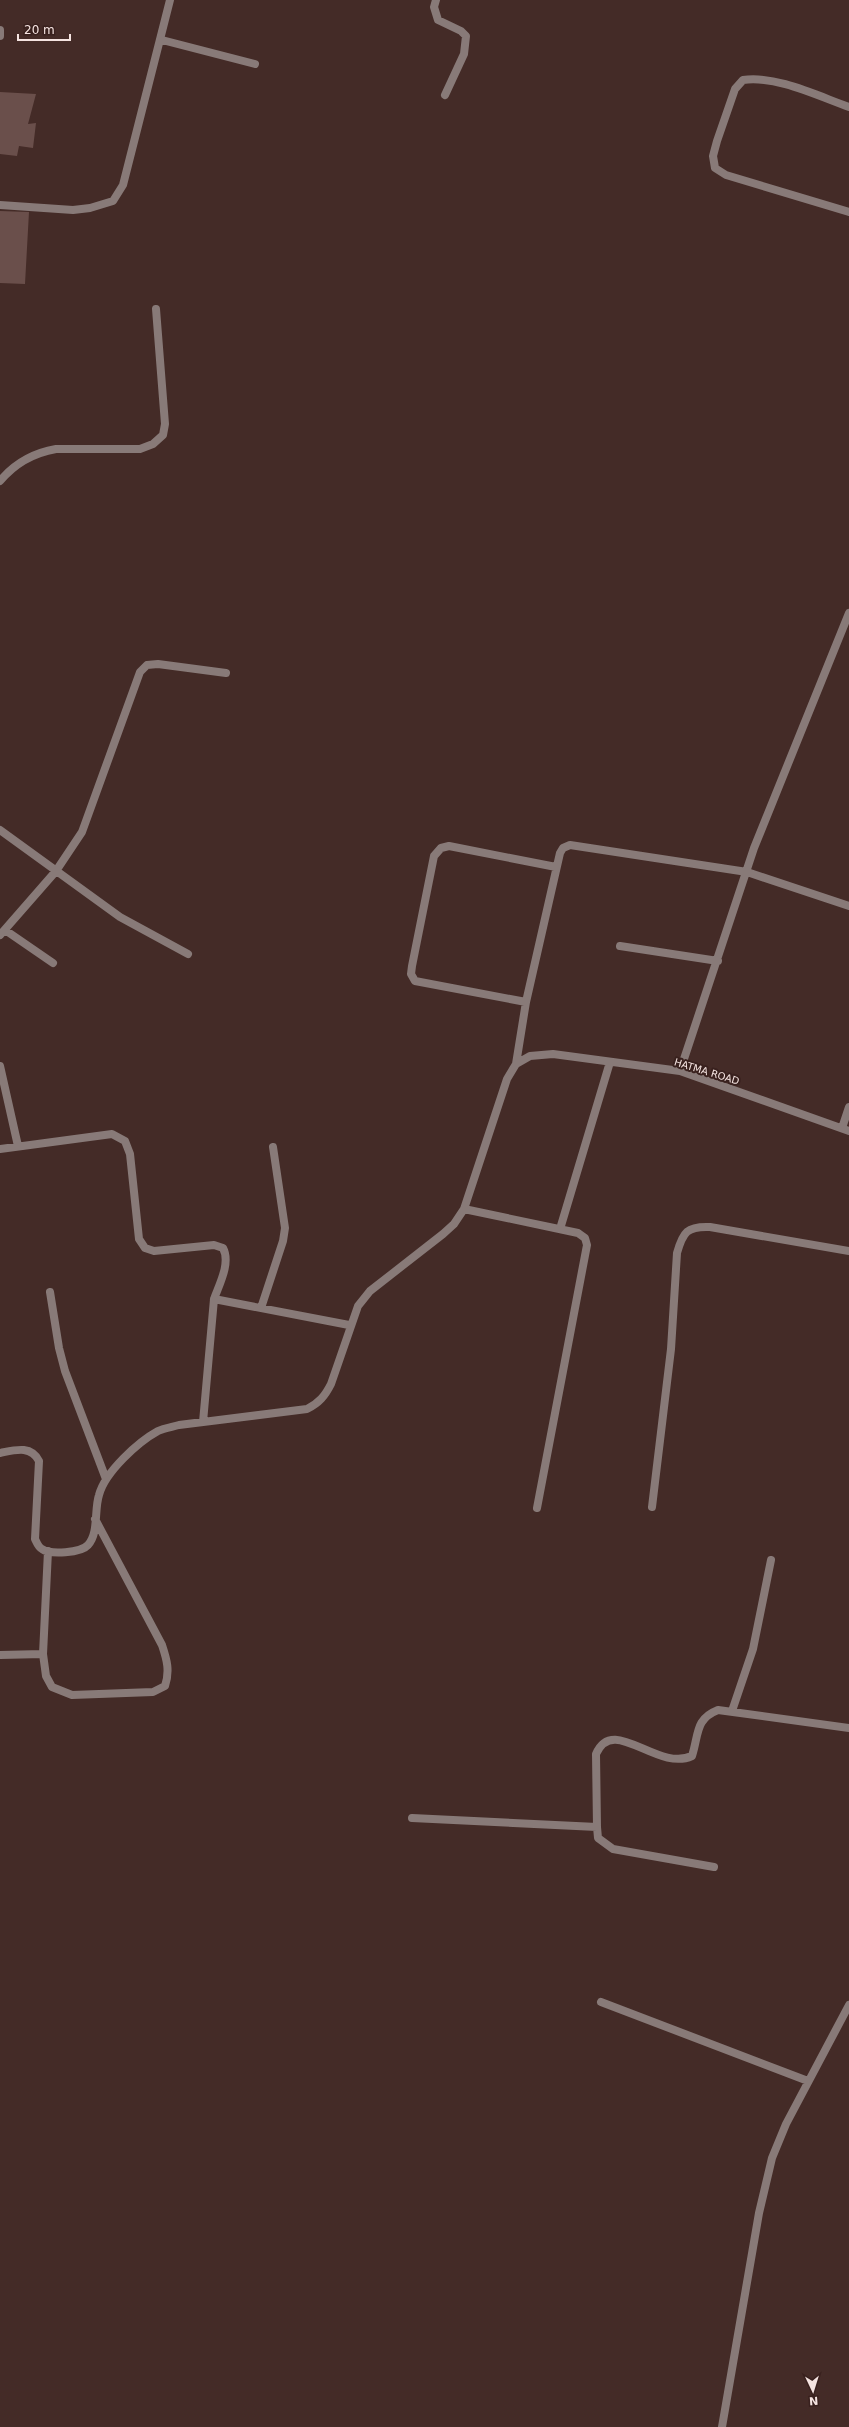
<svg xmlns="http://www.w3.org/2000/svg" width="849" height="2427" viewBox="0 0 849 2427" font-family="'DejaVu Sans',sans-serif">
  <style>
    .building { fill: #6a4f4b }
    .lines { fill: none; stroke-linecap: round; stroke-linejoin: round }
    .lane { stroke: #887a78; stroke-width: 8 }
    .street { stroke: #887a78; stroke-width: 8 }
    .labels { text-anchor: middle; stroke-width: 4; stroke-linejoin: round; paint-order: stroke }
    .street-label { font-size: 10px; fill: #f5e4e1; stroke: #39211e }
  </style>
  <rect width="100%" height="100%" fill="#442b27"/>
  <!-- building -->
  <path class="building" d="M0 92 36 94 28 124 36 123 33 148 19 146 17 156 0 154Z
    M0 211 29 212 25 284 0 283Z"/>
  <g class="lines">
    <!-- lane -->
    <path class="lane" d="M0 30V36"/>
    <!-- street -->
    <path class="street" d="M436 0 434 7 438 20 461 31 466 36 464 54 445 95
      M162 40 255 64
      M849 107C818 96 775 75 743 80L735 89 717 141 713 156 715 168 726 175 849 212
      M0 205 73 210 90 208 113 201 123 185 170 0
      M0 481C15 463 33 453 56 449H140L153 444 163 435 165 424 156 309
      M0 830 120 917 188 954
      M5 930 53 963
      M0 935 56 871 82 832 140 672 147 665 158 664 226 673
      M620 946 718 961
      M526 1002 415 981 411 974 412 966 434 856 441 848 449 846 556 867
      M516 1064 526 1002 560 853 563 848 570 845 747 872 849 906
      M0 1066 18 1146
      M680 1071 754 848 849 613
      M842 1128 849 1107
      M0 1149 112 1134 125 1141 130 1154 139 1239 145 1248 154 1251 214 1245 223 1248C231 1263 219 1285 214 1299
      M464 1209 578 1233 585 1238 587 1245 537 1508
      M560 1229 610 1062
      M50 1292 59 1348 65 1371 106 1479
      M261 1308 283 1241 285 1228 273 1147
      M203 1422 214 1299 349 1325
      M0 1453C15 1450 31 1445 39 1461L35 1539C37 1543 38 1547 42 1549 50 1555 81 1553 88 1545 99 1533 94 1510 99 1495 105 1472 138 1442 158 1431 164 1428 172 1427 179 1425L307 1409C319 1403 325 1396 331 1384L358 1306 370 1291 443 1234 454 1224 464 1209 507 1079 516 1064 530 1056 553 1054 680 1071 849 1131
      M652 1507 671 1349 677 1253C683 1232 687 1226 710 1227L849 1251
      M43 1654 48 1551
      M0 1655 43 1654 46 1676 52 1687 72 1695 153 1692 165 1686C170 1671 167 1660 162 1645L95 1519
      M732 1711 753 1649 771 1560
      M412 1818 597 1827 596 1754C613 1714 657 1772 692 1756 699 1734 695 1719 718 1710L849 1728
      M597 1827 598 1838 613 1849 714 1867
      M601 2002 808 2081
      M722 2427 759 2213 772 2158 786 2124 849 2005"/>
  </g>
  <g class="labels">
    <!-- street labels -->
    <g class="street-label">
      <text transform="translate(707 1071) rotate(17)" y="4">HATMA ROAD</text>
    </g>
  </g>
  <!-- north arrow -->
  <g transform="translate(813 2391) rotate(176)" stroke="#39211e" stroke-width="3" paint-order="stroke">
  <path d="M0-3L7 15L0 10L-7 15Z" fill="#f5e4e1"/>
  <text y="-6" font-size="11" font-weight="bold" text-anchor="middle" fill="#f5e4e1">N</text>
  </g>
  <!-- scale -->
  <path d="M18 34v6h52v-6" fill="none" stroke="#f5e4e1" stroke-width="2"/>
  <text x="24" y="34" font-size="12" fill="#f5e4e1" stroke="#39211e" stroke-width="3" paint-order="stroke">20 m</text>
</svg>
